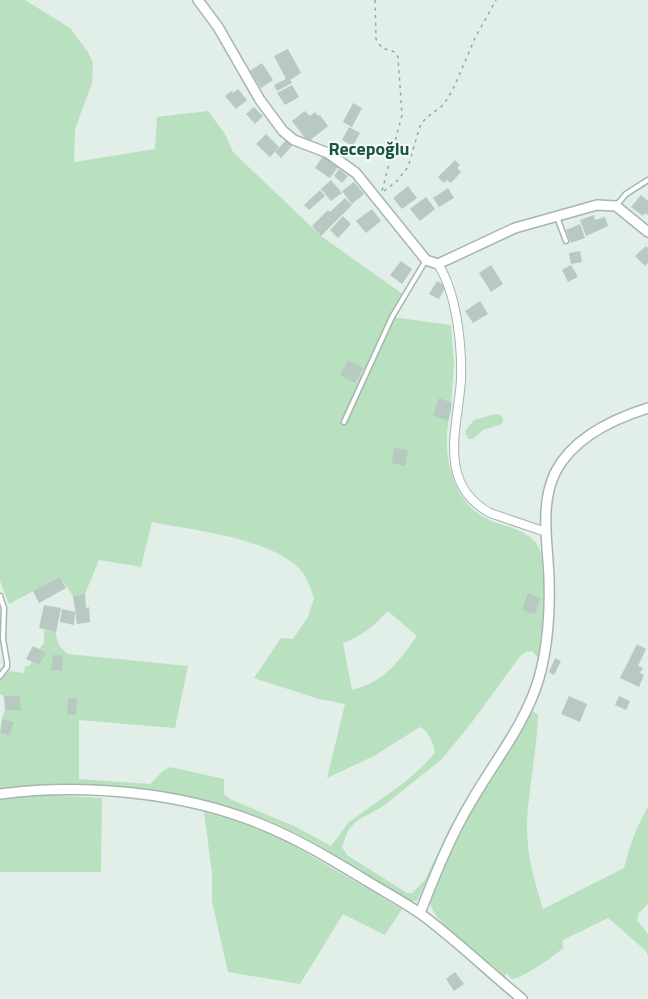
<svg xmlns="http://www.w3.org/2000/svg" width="648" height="999" viewBox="0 0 648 999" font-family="'Titillium Web',sans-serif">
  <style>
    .green { fill: #b9e1c0; fill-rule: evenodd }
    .building { fill: #b7c9c0 }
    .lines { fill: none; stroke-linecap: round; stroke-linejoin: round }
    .service-casing { stroke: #a4b7af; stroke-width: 7 }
    .minor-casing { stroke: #a4b7af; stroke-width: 10 }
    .tertiary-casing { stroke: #a4b7af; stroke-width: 12 }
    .path { stroke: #80b49f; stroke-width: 1.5; stroke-dasharray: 3 4.5; stroke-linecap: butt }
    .service { stroke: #fff; stroke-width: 4 }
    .minor { stroke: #fff; stroke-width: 8 }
    .tertiary { stroke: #fff; stroke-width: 9 }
    .labels { text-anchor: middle; stroke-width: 4.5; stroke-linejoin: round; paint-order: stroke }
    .neighbourhood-label { font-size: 18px; font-weight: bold; fill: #1a5541; stroke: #f3faf6 }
  </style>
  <rect width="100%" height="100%" fill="#e2eee8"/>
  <!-- green -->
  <path class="green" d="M0 0H25L70 28 88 52 93 63 92 83 75 129 74 162 155 149 157 117 208 111 225 134 233 152 321 236 404 295 392 317 451 325 454 364 451 407 452 408C440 442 448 496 482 516 499 527 527 527 538 546 542 552 542 561 542 568 546 601 542 631 537 664V657L532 651 526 652 521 655 472 722 442 759 382 807 358 820 348 830 342 847 347 855 407 893H412L425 880 449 829 463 805 417 901 407 900C369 878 333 851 294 832 204 788 98 779 0 788V733L10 736 14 723 2 719 5 710 21 709 20 696H4L0 694V681L9 671 24 673 25 666H29L32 662 39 665 45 653 39 649 44 643V630L56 632C56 642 60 648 68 654L188 666 175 728 79 720V779L150 784 163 771 170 767 224 779V794L230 799 296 827 331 846 349 822 401 785 422 767 435 753C434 744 428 730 420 727L374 756 327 778 345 704 319 699 254 678 281 638 293 639 308 617 314 598C311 590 308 580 303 573 278 539 192 530 152 522L141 567 99 560 85 594 73 596 60 577 9 604 0 581ZM388 611 417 636C397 663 386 681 352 690L343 643C362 636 375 625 388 611Z
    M495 414 501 415 503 419 502 424 483 430 473 439H468L465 431 474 420Z
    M532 711 538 714C537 751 529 786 527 821 526 852 534 880 543 909L624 868C630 846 636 827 648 807V904L639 913 637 920 648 934V956L645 950 608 918 563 940V948C556 955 521 979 512 979L507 974 504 976C486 957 433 925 430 902L451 852 475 804Z
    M43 795 102 798 101 872H0V799Z
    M204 812 236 821 279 837 402 909 385 935 343 914 300 984 228 972 212 901V873Z"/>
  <!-- building -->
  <path class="building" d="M288 49 301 73 290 80 292 83 277 91 274 85 286 79 274 56Z
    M262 63 273 80 261 88 250 71Z
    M292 85 299 97 285 105 277 93Z
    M238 89 247 100 236 109 225 96 231 91 233 93Z
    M353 103 362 108 352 127 343 122Z
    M254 107 263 116 255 124 246 114Z
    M305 111 310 116 315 112 318 116 320 115 328 126 308 142 292 121Z
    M349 127 360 133 353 146 342 140Z
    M266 134 279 147 270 157 256 144Z
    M286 140 292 146 281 158 275 152Z
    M323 156 338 167 330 178 315 168Z
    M455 160 460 165 457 168 461 172 451 183 447 180 444 183 438 177Z
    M339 169 348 176 342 183 334 176Z
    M331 180 342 193 331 201 321 189Z
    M354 182 364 194 352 204 342 191Z
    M408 186 417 198 402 209 393 198Z
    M448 188 454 198 439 207 433 198Z
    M320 190 325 196 309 210 304 205Z
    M641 195 648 201V215L645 213 643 216 631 207Z
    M426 197 435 209 420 221 410 209Z
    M345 198 352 205 321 236 312 226 328 210 330 212Z
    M372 209 381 221 366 233 356 221Z
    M594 215 595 220 605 217 608 226 586 236 580 220Z
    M343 216 351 224 338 238 330 230Z
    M580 224 585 238 571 243 566 230Z
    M646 246 648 248V263L645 266 635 256Z
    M580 251 582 262 571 264 569 253Z
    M401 261 412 269 402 284 390 275Z
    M491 265 503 284 491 292 479 273Z
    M571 265 578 277 568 282 562 270Z
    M437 281 446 286 439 299 429 294Z
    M480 301 488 314 473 323 465 311Z
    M348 360 363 368 355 383 340 375Z
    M439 398 452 403 448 421 433 415Z
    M394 448 408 450 405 466 392 463Z
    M60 577 66 588 39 603 33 591Z
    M528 593 540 598 535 614 522 610Z
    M85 594 86 608 89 607 90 622 77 624 73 596Z
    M44 605 61 608 56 632 39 628Z
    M62 609 75 612 74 625 60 622Z
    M637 644 646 649 638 666 643 668 640 673 644 675 639 687 620 678Z
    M33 646 46 653 39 665 26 659Z
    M53 655 63 656 62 671 51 670Z
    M555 658 561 661 554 675 549 672Z
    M4 696H20L21 710H5Z
    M569 696 587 704 580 722 561 714Z
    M619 696 630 701 626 710 615 705Z
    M68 698H77L76 715H67Z
    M2 719 14 722 10 736 0 733Z
    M455 972 464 984 454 991 446 979Z"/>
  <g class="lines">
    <defs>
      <path id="service" d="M616 206 626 194 648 180
        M557 217 566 241
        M344 422 392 317 426 260
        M0 596 4 608 3 639 7 662V667L0 676"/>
      <path id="minor" d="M438 264C457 294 462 345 461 380 458 427 436 483 490 513L546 532"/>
      <path id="tertiary" d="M198 0 218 27 260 100 283 131 294 140 328 153 356 173 426 260 438 264 515 228 597 205 616 206 648 232
        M0 794C84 783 184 792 263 825 300 840 334 861 367 881 385 892 404 902 421 914 456 940 488 971 522 999
        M420 913C435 875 450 837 471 802 494 762 526 723 539 678 548 646 550 611 549 579 548 543 539 504 556 471 574 437 613 419 648 408"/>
    </defs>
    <!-- service casing -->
    <use href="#service" class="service-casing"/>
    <!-- minor casing -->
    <use href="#minor" class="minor-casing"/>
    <!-- tertiary casing -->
    <use href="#tertiary" class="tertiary-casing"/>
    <!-- path -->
    <path class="path" d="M375 0 376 39 382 48 395 52 398 57 402 115 382 191
      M384 191 396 182 408 167 420 126 426 118 441 107 448 98 455 85 475 38 496 0"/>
    <!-- service -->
    <use href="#service" class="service"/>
    <!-- minor -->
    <use href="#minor" class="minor"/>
    <!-- tertiary -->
    <use href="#tertiary" class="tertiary"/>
  </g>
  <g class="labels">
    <!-- neighbourhood labels -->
    <g class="neighbourhood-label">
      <text x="369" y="155">Recepoğlu</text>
    </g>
  </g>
</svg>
